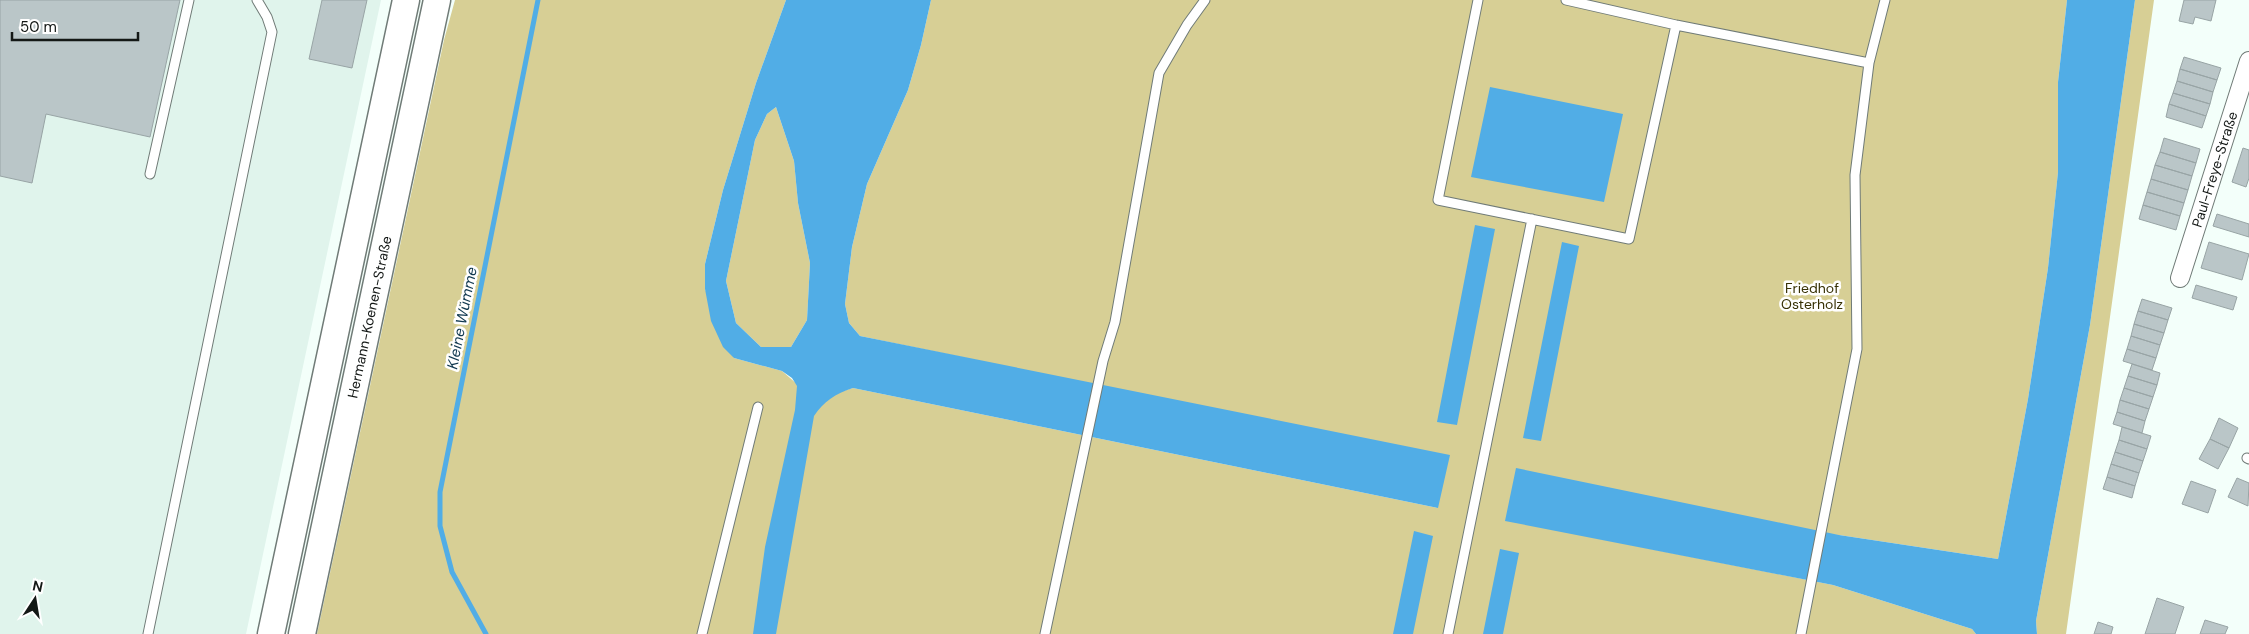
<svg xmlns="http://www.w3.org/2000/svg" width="2249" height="634" viewBox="0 0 2249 634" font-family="'DM Sans',sans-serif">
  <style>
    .built { fill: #e0f4ec }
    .green { fill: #d7cf95 }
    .water { fill: #51ade6; fill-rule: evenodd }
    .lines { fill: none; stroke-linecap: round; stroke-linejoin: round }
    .stream { stroke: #51ade6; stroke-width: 5 }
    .building { fill: #bac6c8; stroke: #98a4a5 }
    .service-casing { stroke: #707b77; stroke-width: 11 }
    .minor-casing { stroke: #707b77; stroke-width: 20 }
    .secondary-casing { stroke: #707b77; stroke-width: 29 }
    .service { stroke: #fff; stroke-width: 9 }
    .minor { stroke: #fff; stroke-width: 18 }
    .secondary { stroke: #fff; stroke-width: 26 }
    .labels { text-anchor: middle; stroke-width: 5; stroke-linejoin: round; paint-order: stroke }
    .street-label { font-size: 14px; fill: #141816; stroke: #fff }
    .park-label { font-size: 14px; fill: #363004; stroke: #fff }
    .water-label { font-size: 15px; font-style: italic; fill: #10384f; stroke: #fff }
  </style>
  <rect width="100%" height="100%" fill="#f3fffa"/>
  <!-- built -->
  <path class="built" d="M0 0H381L246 634H0Z"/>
  <!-- green -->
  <path class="green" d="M455 0H786L756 83 723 190 705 264V289L734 358 782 371 821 405 836 393 853 388 1438 508 1115 389 860 336 849 323 845 304 852 247 867 184 908 90 921 45 931 0H2067L2058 82V172L2048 268 2028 399 1998 559 1839 535 1505 520 1833 585 1972 629 1976 634H317L444 40Z
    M2135 0H2154L2066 634H2037L2036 621 2090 325Z
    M776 107 794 161 798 203 810 263 807 320 791 347H761L736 323 726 281 755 140 767 114Z"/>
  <!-- water -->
  <path class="water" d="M786 0H931L921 45 908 90 867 184 852 247 845 304 849 323 860 336 1450 455 1438 508 853 388C835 394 824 401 814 416L776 634H753L765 547 795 410 797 386 792 378 782 371 734 358 723 347 711 321 705 289V264L723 190 756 83ZM776 107 794 161 798 203 810 263 807 320 791 347H761L736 323 726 281 755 140 767 114Z
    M2067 0H2135L2090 325 2036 621 2037 634H1976L1972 629 1833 585 1505 521 1516 468 1839 535 1998 559 2028 399 2048 268 2058 172V82Z
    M1490 87 1623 114 1604 202 1471 177Z
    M1475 225 1495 229 1457 425 1437 422Z
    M1562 242 1579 246 1541 441 1523 438Z
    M1414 531 1433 536 1413 634H1393Z
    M1500 549 1519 553 1503 634H1483Z"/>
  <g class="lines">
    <!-- stream -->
    <path class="stream" d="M486 634 452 572 440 526V492L538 0"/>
  </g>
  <!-- building -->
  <path class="building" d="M0 0H180L150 137 46 114 32 183 0 176Z
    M322 0H367L352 68 309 59Z
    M2184 0H2216L2211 21 2195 17 2193 24 2179 21Z
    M2184 57 2221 68 2217 80 2180 69Z
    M2180 69 2217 80 2213 92 2177 81Z
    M2177 81 2213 92 2210 104 2173 93Z
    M2173 93 2210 104 2206 116 2169 104Z
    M2169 104 2206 116 2202 128 2166 117Z
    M2164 138 2200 149 2196 163 2160 152Z
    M2243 148 2249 150V178L2246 187 2232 182Z
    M2160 152 2196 163 2192 176 2155 165Z
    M2155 165 2192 176 2188 190 2151 179Z
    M2151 179 2188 190 2184 203 2147 192Z
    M2147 192 2184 203 2180 216 2143 205Z
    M2143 205 2180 216 2176 230 2139 219Z
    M2217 214 2249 224V237L2213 226Z
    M2209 242 2249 254 2242 280 2201 268Z
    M2196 285 2237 297 2233 310 2192 298Z
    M2142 299 2172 308 2168 320 2138 311Z
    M2138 311 2168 320 2164 333 2134 324Z
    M2134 324 2164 333 2160 345 2131 336Z
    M2131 336 2160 345 2156 358 2127 349Z
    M2127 349 2156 358 2152 370 2123 361Z
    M2132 364 2160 373 2157 385 2128 376Z
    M2128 376 2157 385 2153 397 2124 388Z
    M2124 388 2153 397 2149 409 2120 400Z
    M2120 400 2149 409 2145 421 2117 412Z
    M2117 412 2145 421 2142 433 2113 424Z
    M2219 418 2238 428 2229 448 2210 439Z
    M2122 427 2151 436 2147 449 2119 440Z
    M2210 439 2229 448 2218 469 2199 459Z
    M2119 440 2147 449 2143 461 2115 452Z
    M2115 452 2143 461 2139 473 2111 464Z
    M2111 464 2139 473 2135 486 2107 477Z
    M2107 477 2135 486 2132 498 2103 489Z
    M2237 478 2249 483 2248 506 2228 497Z
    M2191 481 2216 490 2208 513 2182 504Z
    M2157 598 2184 607 2175 634H2145Z
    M2205 620 2228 627 2225 634H2200Z
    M2098 622 2113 627 2111 634H2094Z"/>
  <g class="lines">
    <defs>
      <path id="service" d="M1478 0 1438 200 1629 239 1676 25
        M1566 0 1676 25 1869 63
        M150 174 189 0
        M2247 458 2249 459
        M148 634 272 32 267 17 257 0
        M702 634 758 407
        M1045 634 1103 361 1115 322 1159 73 1187 25 1205 0
        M1448 634 1532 219
        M1801 634 1857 349 1855 175 1869 63 1885 0"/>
      <g id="minor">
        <path id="s1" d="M2180 278 2249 61"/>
      </g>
      <g id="secondary">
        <path d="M271 634 406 0"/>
        <path id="s2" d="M302 634 437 0"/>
      </g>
    </defs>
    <!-- service casing -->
    <use href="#service" class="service-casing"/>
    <!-- minor casing -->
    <use href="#minor" class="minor-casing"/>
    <!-- secondary casing -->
    <use href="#secondary" class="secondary-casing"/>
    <!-- service -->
    <use href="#service" class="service"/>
    <!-- minor -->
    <use href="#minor" class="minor"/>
    <!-- secondary -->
    <use href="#secondary" class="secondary"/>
  </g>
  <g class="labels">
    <!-- street labels -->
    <g class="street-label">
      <text dy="5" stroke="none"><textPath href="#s1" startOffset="114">Paul-Freye-Straße</textPath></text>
      <text dy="5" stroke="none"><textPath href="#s2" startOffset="324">Hermann-Koenen-Straße</textPath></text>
    </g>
    <!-- park labels -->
    <g class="park-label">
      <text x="1812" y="293">Friedhof<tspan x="1812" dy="16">Osterholz</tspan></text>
    </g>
    <!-- water labels -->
    <g class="water-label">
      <text transform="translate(462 318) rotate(-79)" y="5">Kleine Wümme</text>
    </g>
  </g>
  <!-- north arrow -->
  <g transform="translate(35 599) rotate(12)" stroke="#ffffff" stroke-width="4" paint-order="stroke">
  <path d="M0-4L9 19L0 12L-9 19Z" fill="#141816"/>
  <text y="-8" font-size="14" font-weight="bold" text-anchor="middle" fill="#141816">N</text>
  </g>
  <!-- scale -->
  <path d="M12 32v8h126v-8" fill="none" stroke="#141816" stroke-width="2.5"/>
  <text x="20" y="32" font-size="15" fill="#141816" stroke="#ffffff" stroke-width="4" paint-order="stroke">50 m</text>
</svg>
